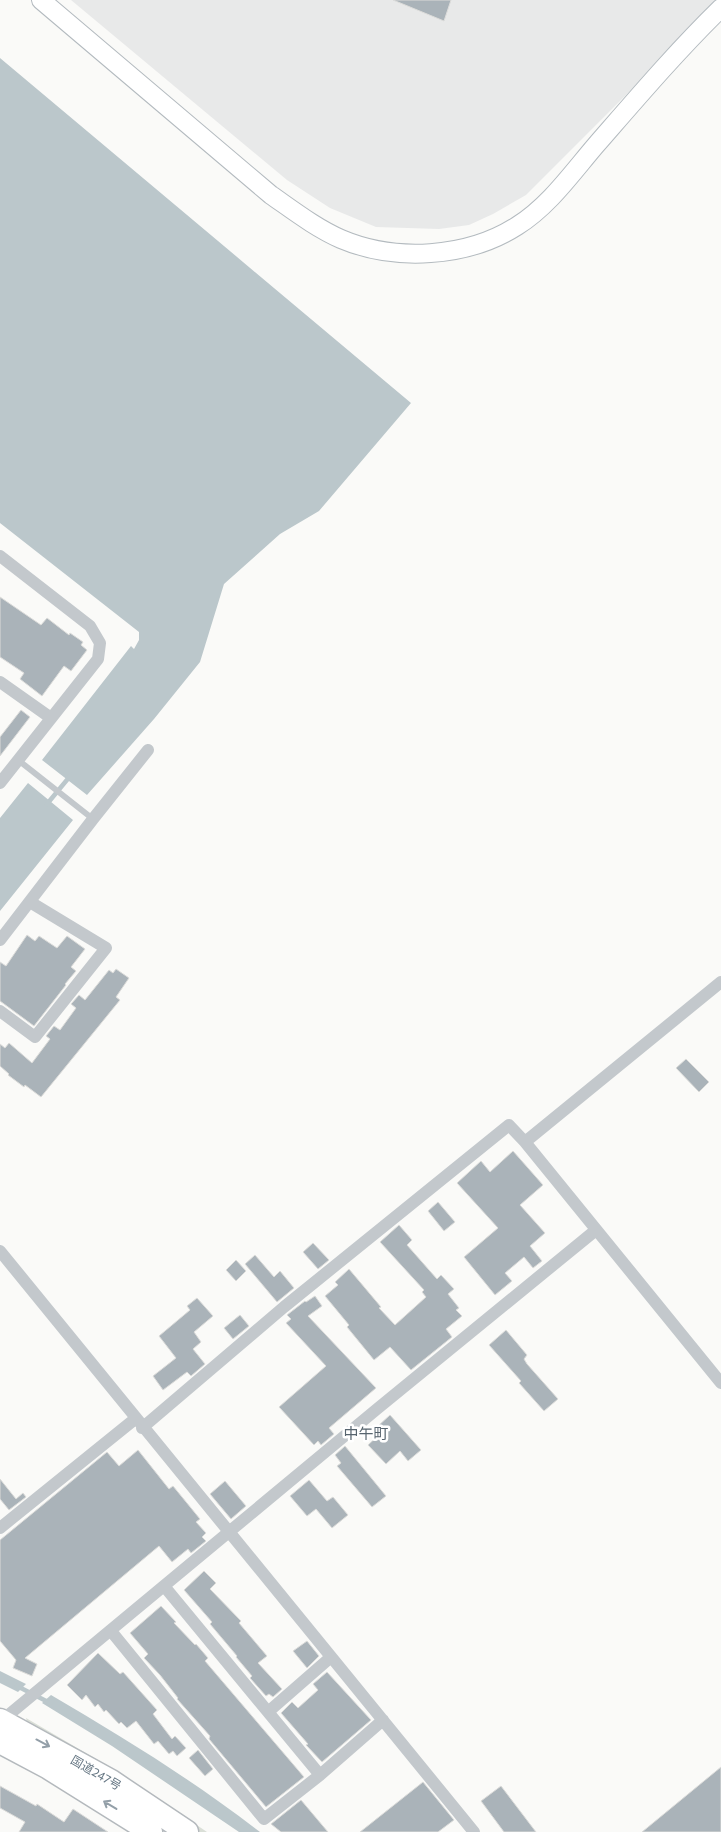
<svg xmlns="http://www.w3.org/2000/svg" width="721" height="1832" viewBox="0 0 721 1832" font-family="Commissioner,'Noto Sans JP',sans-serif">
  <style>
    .built { fill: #e8e9e9 }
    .green { fill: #dadfd7 }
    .water { fill: #bbc7cb }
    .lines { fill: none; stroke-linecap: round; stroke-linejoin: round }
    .stream { stroke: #bbc7cb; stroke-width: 4.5 }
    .building { fill: #aab3b9; stroke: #dcdcda }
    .secondary-casing { stroke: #b3babf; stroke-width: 20 }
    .highway-casing { stroke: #b4b9bd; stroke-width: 25 }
    .lane { stroke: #c3c8cc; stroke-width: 6 }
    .street { stroke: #c3c8cc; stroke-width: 12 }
    .secondary { stroke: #fff; stroke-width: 18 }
    .highway { stroke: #fff; stroke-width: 22 }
    .oneway { stroke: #939fa8 }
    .labels { text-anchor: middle; stroke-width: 5; stroke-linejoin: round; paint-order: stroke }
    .street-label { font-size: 12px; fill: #657683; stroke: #fff }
    .quarter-label { font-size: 15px; fill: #57646e; stroke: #fff }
  </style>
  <rect width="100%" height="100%" fill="#fafaf8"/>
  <!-- built -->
  <path class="built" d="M71 0H721L526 195 493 214 469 225 439 229 376 227 330 208 287 180Z"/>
  <!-- green -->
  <path class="green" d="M26 1718 120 1773 207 1832H200L119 1777 27 1722Z"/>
  <!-- water -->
  <path class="water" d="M0 58 411 403 319 511 280 534 224 584 200 662 154 719 87 795 42 760 131 646 134 649 139 640V632L0 523Z
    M28 783 73 820 0 911V818Z
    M0 1671 26 1684 18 1692 0 1683Z
    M51 1695C123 1737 194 1781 260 1832H239L112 1746 42 1703Z"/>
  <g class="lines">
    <!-- stream -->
    <path class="stream" d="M47 804 71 775
      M17 1686 50 1703"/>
  </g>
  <!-- building -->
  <path class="building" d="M393 0H451L444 21Z
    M0 597 41 625 47 618 69 635 70 633 83 642 81 645 87 650 71 671 64 666 42 696 20 679 24 673 0 657Z
    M21 710 30 717 0 756V737Z
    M27 935 35 941 39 936 57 948 67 936 85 949 71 967 76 971 65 984 66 985 34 1026 0 1001V962L6 966Z
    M116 969 129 978 116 997 120 1000 41 1097 25 1085 24 1087 8 1075 9 1074 0 1066V1044L5 1048 9 1043 32 1063 50 1039 46 1036 54 1026 60 1030 76 1008 71 1004 79 995 85 1000 109 970 113 973Z
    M686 1059 709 1082 699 1092 676 1068Z
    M513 1151 543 1185 520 1205 545 1233 530 1246 542 1261 533 1268 524 1257 505 1273 512 1281 495 1295 464 1257 498 1228 457 1183 481 1161 490 1172Z
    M438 1202 455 1222 444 1231 428 1211Z
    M399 1225 412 1240 407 1245 437 1279 441 1275 454 1289 448 1294 459 1308 456 1310 462 1316 446 1329 452 1337 411 1370 390 1347 374 1360 347 1327 349 1325 325 1296 338 1285 335 1282 349 1269 381 1307 379 1308 395 1325 426 1297 422 1292 424 1290 380 1242Z
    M313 1243 329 1260 318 1269 303 1252Z
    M255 1255 274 1277 280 1271 294 1288 277 1302 245 1264Z
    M236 1260 246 1271 236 1281 226 1270Z
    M315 1296 322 1306 308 1316 376 1388 329 1428 334 1434 321 1445 318 1441 314 1445 279 1407 326 1366 286 1323 291 1319 287 1315 305 1301 306 1302Z
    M197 1298 213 1316 194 1332 201 1342 193 1349 205 1364 191 1376 187 1372 163 1390 153 1376 176 1358 159 1336 190 1310 187 1306Z
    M240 1315 249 1326 233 1339 224 1328Z
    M506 1330 527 1355 524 1359 527 1364 558 1399 544 1411 519 1383 521 1381 489 1345Z
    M390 1415 421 1450 408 1461 400 1451 386 1464 368 1445 383 1431 378 1426Z
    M345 1446 386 1496 372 1507 337 1466 341 1463 335 1455Z
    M138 1450 169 1489 173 1486 200 1519 196 1522 206 1533 202 1537 206 1541 191 1553 188 1549 172 1562 159 1546 25 1658 37 1664 32 1676 13 1668 16 1660 0 1641V1540L107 1452 119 1466Z
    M0 1479 16 1499 23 1493 26 1497 9 1510 0 1499Z
    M309 1480 327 1501 333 1497 348 1515 332 1528 316 1509 307 1516 290 1496Z
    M225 1481 246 1506 231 1519 210 1494Z
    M204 1571 216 1583 210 1589 241 1621 239 1623 267 1656 258 1663 282 1689 273 1697 269 1694 266 1696 250 1678 252 1676 236 1657 237 1656 210 1624 212 1622 184 1590Z
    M161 1606 176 1622 174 1623 195 1645 196 1644 208 1658 205 1661 304 1777 266 1807 209 1739 210 1736 177 1699 178 1698 160 1675 144 1658 148 1654 130 1633Z
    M307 1641 319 1656 307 1668 293 1651Z
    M98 1653 120 1674 123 1672 157 1710 153 1714 172 1739 175 1736 186 1748 177 1756 173 1751 169 1754 158 1741 154 1744 136 1721 127 1728 121 1722 119 1724 106 1710 104 1712 98 1704 95 1707 86 1695 82 1700 67 1685Z
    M327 1672 371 1720 322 1762 306 1745 308 1744 281 1713 292 1702 298 1708 318 1690 313 1684Z
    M198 1750 213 1769 205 1776 189 1758Z
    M721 1767V1832H642Z
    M423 1782 454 1820 438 1832H360Z
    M0 1786 36 1806 37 1804 64 1822 73 1809 108 1832H19L25 1822 0 1808Z
    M501 1786 536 1832H504L481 1801Z
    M301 1800 328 1832H281L271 1824Z"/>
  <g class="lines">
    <defs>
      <path id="secondary" d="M41 0 271 195C294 211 316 228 341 239 395 262 467 258 517 226 549 206 572 173 596 145 637 98 677 51 721 8"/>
      <path id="highway" d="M0 1720 111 1781 187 1832
        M0 1742 47 1767 151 1832"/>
    </defs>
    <!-- secondary casing -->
    <use href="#secondary" class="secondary-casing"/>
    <!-- highway casing -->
    <use href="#highway" class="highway-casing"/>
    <!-- lane -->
    <path class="lane" d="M18 760 93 819"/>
    <!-- street -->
    <path class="street" d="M0 556 90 626 100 643 98 659 0 783
      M0 682 51 718
      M0 940 93 819 148 750
      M0 1011 35 1037 106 948 30 902
      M525 1142 721 982
      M0 1251C157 1446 316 1639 474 1832
      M142 1428 284 1307 509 1125 525 1142 721 1383
      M0 1528 135 1419
      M164 1586 320 1775
      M111 1631 264 1819 320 1775 383 1720
      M268 1712 331 1657
      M0 1722 377 1409 596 1230"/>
    <!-- secondary -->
    <use href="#secondary" class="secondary"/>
    <!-- highway -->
    <use href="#highway" class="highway"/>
  </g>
  <!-- one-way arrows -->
  <defs><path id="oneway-shaft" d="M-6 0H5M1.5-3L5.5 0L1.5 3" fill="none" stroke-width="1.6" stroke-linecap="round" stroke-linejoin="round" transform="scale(1.25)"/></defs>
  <g class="oneway">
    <use href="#oneway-shaft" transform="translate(43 1743) rotate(28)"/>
    <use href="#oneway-shaft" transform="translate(110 1805) rotate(-149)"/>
  </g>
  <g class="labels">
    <!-- street labels -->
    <g class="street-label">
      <text transform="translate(96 1773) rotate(30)" y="4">国道247号</text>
    </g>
    <!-- quarter labels -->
    <g class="quarter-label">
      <text x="366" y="1439">中午町</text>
    </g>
  </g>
</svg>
